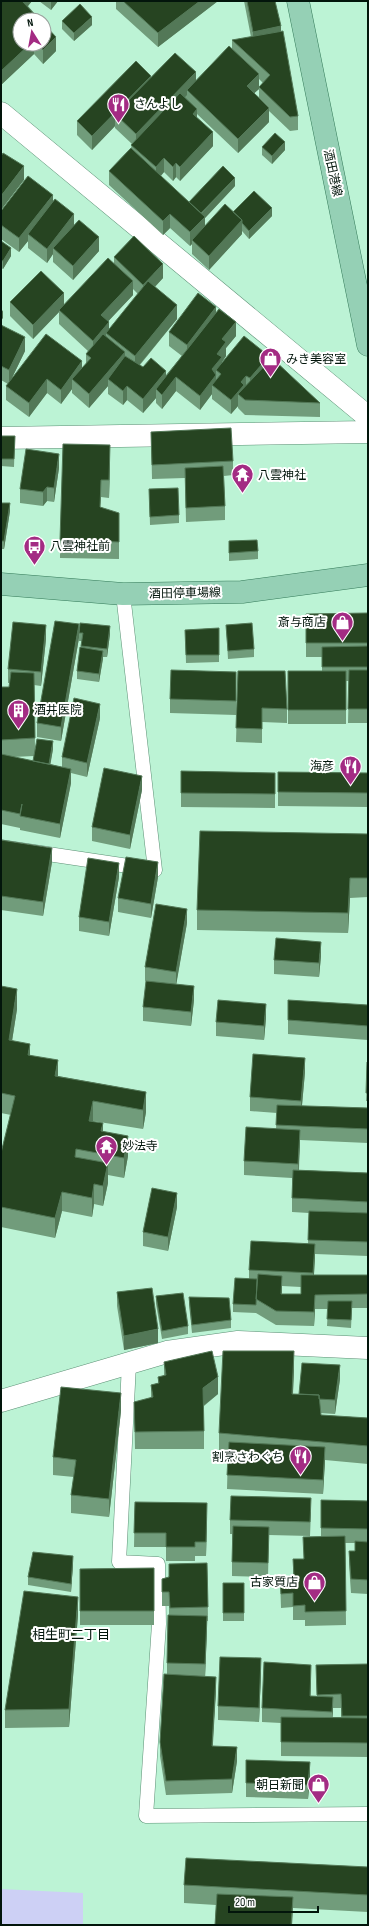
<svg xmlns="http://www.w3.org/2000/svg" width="369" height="1926" viewBox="0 0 369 1926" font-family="'Sofia Sans Condensed','Noto Sans JP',sans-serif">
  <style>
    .green { fill: #cdd0f5 }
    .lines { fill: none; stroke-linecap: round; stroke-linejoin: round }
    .lane-casing { stroke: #5c9075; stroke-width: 15 }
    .street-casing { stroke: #5c9075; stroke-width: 23 }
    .primary-casing { stroke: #347a59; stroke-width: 23 }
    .lane { stroke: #fff; stroke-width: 14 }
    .street { stroke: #fff; stroke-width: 22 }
    .primary { stroke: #95d0b5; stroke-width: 22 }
    .wall { fill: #719c7b; fill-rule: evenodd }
    .shaded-wall { fill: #537857 }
    .building { fill: #264421; stroke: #537857 }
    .labels { text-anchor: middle; stroke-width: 4; stroke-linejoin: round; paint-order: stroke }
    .poi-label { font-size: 12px; fill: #02150b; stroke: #fff; text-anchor: start }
    .street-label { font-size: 12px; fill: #02150b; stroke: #fff }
    .neighbourhood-label { font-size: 13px; fill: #02150b; stroke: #fff }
  </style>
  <rect width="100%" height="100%" fill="#bcf3d5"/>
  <!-- green -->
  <path class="green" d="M1 1889 83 1893V1925H1Z"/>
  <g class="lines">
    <defs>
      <path id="lane" d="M1 847 155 870 123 594
        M129 1364 119 1562 158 1564 159 1624 146 1816 368 1814"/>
      <path id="street" d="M1 113 368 417
        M1 438 368 432
        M1 1401 167 1352 238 1342 368 1348"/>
      <path id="primary" d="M298 1 368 345
        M1 584 123 594 242 592 368 575"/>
    </defs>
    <!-- lane casing -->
    <use href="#lane" class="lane-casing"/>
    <!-- street casing -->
    <use href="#street" class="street-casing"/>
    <!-- primary casing -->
    <use href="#primary" class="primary-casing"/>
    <!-- lane -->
    <use href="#lane" class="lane"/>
    <!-- street -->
    <use href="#street" class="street"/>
    <!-- primary -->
    <use href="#primary" class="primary"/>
  </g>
  <!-- wall -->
  <path class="wall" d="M1 1H32L28 6 40 20H20V44H44V24L56 37V51L43 64 34 54 1 85Z
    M39 1H58L51 10Z
    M116 1H218L158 47 116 9Z
    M244 1H275L281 32 298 116V130L290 131 269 111V122L238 153 197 114V118L213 146 180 181 176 177 173 181 164 172 161 176 189 202 235 186 205 218V226L233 212 272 216 249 239 242 231V234L209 270 192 254V244L190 246 170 228 163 235 109 185V171L131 148 132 144 115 128V126L92 150 77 135V121L151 78 196 81 232 48V40L251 37ZM259 79 263 83 259 87ZM259 89V97L254 93Z
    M62 21 92 25 74 41 62 29Z
    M262 147 285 150 272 164 262 155Z
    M53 202 99 251 73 280 53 262V254L47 263 28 248V241L19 252 1 239V211Z
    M1 241 11 256 3 269 1 268Z
    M114 257 163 278 155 287 177 319 140 365 143 367 166 375 182 356 169 346V332L216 313 236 336 226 348V356L222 362V363L269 361 320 403V417L245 415 238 408V406L231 414 212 399V394L200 410 176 391 162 409 156 403V398L143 413 127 400 123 405 108 394V386L89 408 72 393V389L61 404 47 393 29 417 6 400V386L8 384 1 380V325L25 351 11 380 82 368 86 364V354L88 351 59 324V312L33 339 10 316V302L64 305 114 263ZM133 289 138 294 109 329 108 321 133 295Z
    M151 432 233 461V475L224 476 225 506V520L186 522 185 478 152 479Z
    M1 436H15L14 467 1 466Z
    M110 462 109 498 101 497 100 507 119 531V559L60 558V540Z
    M59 468 54 502 47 501 43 506 20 503V489Z
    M149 489 179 515V523L150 525Z
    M1 503 10 511 4 549H1Z
    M229 541 258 551V559L229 561Z
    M368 613V723H348L349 681H346V724H288V671H322V657H306V614Z
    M226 625 254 649V657L228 659Z
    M219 628V662L186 663 185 630Z
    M79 633 110 634 107 657H103L99 682 77 679V671L82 641H79Z
    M79 638 61 741 37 737V723Z
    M46 639 41 686 34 685 35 749H53L50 764 62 767V757L100 718 87 777 71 773V783L60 838 20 830V826V828L1 824V687H9L10 683H8V669ZM34 756 33 761 13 757Z
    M238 671 287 709V723L262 722V743L236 742Z
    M236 686V715L170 713V699Z
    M278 772 368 773V807L278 806Z
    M275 773V808L181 807V793Z
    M142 790 130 849 92 841V827Z
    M368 834V897L350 898 348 933 197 930V910Z
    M1 840 52 862 43 916 1 910Z
    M119 877 109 936 79 931V917Z
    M158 877 151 918 118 912V898Z
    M187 923 176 984 194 1000 191 1026 143 1021V1007L148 981H145V967Z
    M321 956 319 977 274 974V960Z
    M1 986 17 1009 12 1041 58 1076 146 1092V1112L143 1129 93 1121H92L128 1156 124 1178 108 1175V1183L103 1206 94 1204 92 1217 62 1211 55 1238 1 1227V1153L11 1115 1 1113Z
    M368 1005V1040L288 1034V1020Z
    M266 1018 264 1040 216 1036V1022Z
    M368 1062V1101H366Z
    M305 1072 302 1106 368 1108V1143L300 1140 299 1170 368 1173V1256L315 1254 314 1275H368V1308H352L351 1328 327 1326 328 1309H315L314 1326 276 1325 256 1313 257 1285 256 1313 233 1312V1304L249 1279V1270L308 1244 309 1213 292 1212V1178L244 1175V1161L276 1129 277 1113 250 1111V1097ZM282 1286 301 1287V1294H282Z
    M177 1207 168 1251 143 1246V1232Z
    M117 1292 158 1343 124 1350 117 1306Z
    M156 1296 188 1326V1334L162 1339 156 1304Z
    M189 1297 231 1320V1328L192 1333 189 1305Z
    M164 1362 218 1394 204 1406V1449H135L134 1402 151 1398V1385L158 1383V1377L164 1376Z
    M294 1369 293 1394H299L340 1379 335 1414 320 1413 321 1415 368 1418V1464L325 1460 323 1494 227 1489 228 1452 219 1451V1433Z
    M121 1411 109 1517 71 1513V1495L74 1477 53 1475V1457Z
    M321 1500 368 1501V1594L351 1593 349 1565V1551H355V1543H345L346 1625 305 1626V1620H293V1607L281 1608 280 1577 293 1576V1559H303L321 1537Z
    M135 1502 207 1517 206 1556H195V1561H166V1547H134Z
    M311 1512 310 1536 269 1535 268 1577 232 1576V1534H230V1520Z
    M207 1563 208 1621H207L205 1676 216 1691 212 1746 237 1761 232 1793 166 1795 160 1756V1742L167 1674V1663L169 1615V1606H162V1579Z
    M73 1564 71 1592 28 1585V1577Z
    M154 1568V1625H80V1569Z
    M223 1583H244V1621H223Z
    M78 1615 69 1727 5 1728V1710Z
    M368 1664V1757L281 1756V1723L262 1722V1708L311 1679 310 1696H317L316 1665ZM333 1708H341V1717H332Z
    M261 1672 259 1722 218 1720V1706Z
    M246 1760 310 1776 308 1799 246 1797Z
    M368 1867V1912L293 1908 292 1925H215L216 1905 184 1903V1885Z"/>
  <!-- shaded-wall -->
  <path class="shaded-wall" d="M23 1H32L23 12Z
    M51 1H58L51 10Z
    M200 1H218L158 47V33Z
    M92 17V25L74 41V33Z
    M281 26V40L253 46V32Z
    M56 37V51L43 64V50Z
    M30 44H34V54L1 85V71Z
    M196 72V86L187 90V95L136 148V134Z
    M259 74V89L247 100V86Z
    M151 76V90L115 114V126L92 150V136Z
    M269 108V122L238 153V139Z
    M197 109V123L193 114Z
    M213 132V146L180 181V167Z
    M285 142V150L272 164V156Z
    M164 158V172L156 181V167Z
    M176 163V177L173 181V167Z
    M24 166V180L1 210V196Z
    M235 178V186L205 218V231L192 240V244L190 246V232L201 214Z
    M53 195V209L28 234V241L19 252V238Z
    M272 208V216L249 239V231Z
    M74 214V228L53 248V254L47 263V249Z
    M170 214V228L163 235V221Z
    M242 220V234L209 270V256Z
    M99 237V251L73 280V266Z
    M11 248V256L3 269V261Z
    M163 264V278L143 299V285Z
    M133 281V295L101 329V315Z
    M64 293V307L59 310V312L33 339V325Z
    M177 305V319L135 370V356Z
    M216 307V321L187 359V345Z
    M3 310V318L1 321V313Z
    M109 322V335L106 333V340L93 355V341Z
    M236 322V336L226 348V356L222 362V371L216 370V388L212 385V394L200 410V396L212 369 222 339Z
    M25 337V351L9 384V370Z
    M125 352V366L108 379V386L89 408V394Z
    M269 356V370L250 392V378Z
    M82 361V375L72 379V389L61 404V390Z
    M166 371V385L156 389V398L143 413V399Z
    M246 376V390L238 394V406L231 414V400L241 382Z
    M176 377V391L162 409V395Z
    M47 379V393L29 417V403Z
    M127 386V400L123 405V391Z
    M110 445V462L109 498V480Z
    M59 454V468L54 502V488Z
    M47 487V501L43 506V492Z
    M10 503V511L4 549V541Z
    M79 624V638L61 741V727Z
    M46 625V639L41 686V672Z
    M110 626V634L107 657V649Z
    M103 651V659L99 682V674Z
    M100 704V718L87 777V763Z
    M53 741V749L49 773V765Z
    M71 769V783L60 838V824Z
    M142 776V790L130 849V835Z
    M52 848V862L43 916V902Z
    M158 862V877L151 918V904Z
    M119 863V877L109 936V922Z
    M350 878V898L348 933V913Z
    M187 909V923L176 986V972Z
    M321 942V956L319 977V963Z
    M194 986V1000L191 1026V1012Z
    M17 989V1009L9 1060V1040Z
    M266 1004V1018L264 1040V1026Z
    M30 1044V1064L28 1055Z
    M305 1058V1072L301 1115V1101Z
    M58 1060V1080L55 1076Z
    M146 1092V1112L143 1129V1110Z
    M93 1101V1121L89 1140V1121Z
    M103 1123V1143L101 1131Z
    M300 1130V1144L298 1178V1164Z
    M128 1136V1156L124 1178V1158Z
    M108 1163V1183L103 1206V1186Z
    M94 1184V1204L92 1217V1198Z
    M62 1192V1211L55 1238V1218Z
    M177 1193V1207L168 1251V1237Z
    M315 1244V1258L313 1288V1273Z
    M282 1276V1290L281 1308V1294Z
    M315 1295V1309L314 1326V1312Z
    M158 1329V1343L124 1350V1336Z
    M294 1351V1369L292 1412V1394Z
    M340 1365V1379L335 1414V1400Z
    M218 1377V1394L203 1406V1388Z
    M121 1393V1411L109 1517V1499Z
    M325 1447V1461L323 1494V1480Z
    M207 1503V1517L206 1556V1542Z
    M73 1556V1564L71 1592V1584Z
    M78 1597V1615L69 1727V1709Z
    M207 1616V1630L205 1678V1664Z
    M261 1658V1672L259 1722V1708Z
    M311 1665V1679L310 1710V1696Z
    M216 1677V1691L212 1760V1746Z
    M333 1697V1711L332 1726V1712Z
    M237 1747V1761L232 1793V1779Z
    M310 1762V1776L308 1799V1785Z
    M293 1897 292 1925H291Z"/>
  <!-- building -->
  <path class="building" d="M1 1H22L40 20H20V44H30L1 71Z
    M123 1H200L158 33Z
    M247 1H275L281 26 253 32Z
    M80 4 92 17 74 33 62 21Z
    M44 24 56 37 43 50 38 44H44Z
    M283 31 298 116 290 117 259 87 270 75 232 40Z
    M229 46 259 74 247 86 269 108 238 139 187 90Z
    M175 53 196 72 136 134 115 114Z
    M136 61 151 76 92 136 77 121Z
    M180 93 197 109 193 114 213 132 180 167 176 163 173 167 164 158 156 167 131 145Z
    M275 133 285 142 272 156 262 147Z
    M131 148 205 217 190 232 170 214 163 221 109 171Z
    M3 153 24 166 1 196V156Z
    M223 166 235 178 201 213 189 202Z
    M28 176 53 195 19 238 1 225V211Z
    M254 191 272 208 249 231 242 223V220L233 212Z
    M55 199 74 214 47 249 28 234Z
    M225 204 242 220 209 256 192 240Z
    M79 220 99 237 73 266 53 248Z
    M134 236 163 264 143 285 114 257Z
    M1 241 11 248 3 261 1 260Z
    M108 258 133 281 101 315 109 322 93 341 59 310Z
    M41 271 64 293 33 325 10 302Z
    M148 281 177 305 135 356 106 333Z
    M198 293 216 307 187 345 169 332Z
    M219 309 236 322 222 339 226 342 217 354 222 357 212 369 216 375 200 396 176 377 162 395 156 389Z
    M1 325 25 337 9 370 1 366Z
    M46 334 82 361 61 390 47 379 29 403 6 386Z
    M103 334 125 352 89 394 72 379 91 358 86 354Z
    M244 336 269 356 250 378 246 376 241 382 244 385 231 400 212 385 221 374 216 370Z
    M125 356 143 367 151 358 166 371 143 399 127 386 123 391 108 379Z
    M272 358 320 403 245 400 238 394Z
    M231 428 233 461 152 465 151 432Z
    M1 436H15L14 459H1Z
    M63 444 110 445 109 480H101L100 507 119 513V542L60 540Z
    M26 449 59 454 54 488 47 487 43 492 20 489Z
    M223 466 225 506 186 508 185 468Z
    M178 488 179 515 150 517 149 489Z
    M1 503H10L4 541H1Z
    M257 540 258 551 229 553V541Z
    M368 613V643H306V614Z
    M55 621 79 624 61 727 37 723Z
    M13 622 46 625 41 672 8 669Z
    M80 623 110 626 107 649 81 646 83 633H79Z
    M252 623 254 649 228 651 226 625Z
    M219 628V655H186L185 630Z
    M368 646V667H322V647Z
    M80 647 103 651 99 674 77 671Z
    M171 670 236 672V701L170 699Z
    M349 670H368V709H348Z
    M238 671H285L287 709 262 708V729L236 728Z
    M288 671H346V710H288Z
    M11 672 34 673 35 738 1 740V687H9Z
    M74 698 100 704 87 763 62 757Z
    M37 739 53 741 49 764 33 761Z
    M1 754 71 769 60 824 20 816 22 804 20 814 1 810Z
    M104 768 142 776 130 835 92 827Z
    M181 771 275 773V794L181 793Z
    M278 772 368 773V793L278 792Z
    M200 831 368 834V878H350L348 913 197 910Z
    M1 840 52 848 43 902 1 896Z
    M126 857 158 862 151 904 118 898Z
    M88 858 119 863 109 922 79 917Z
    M156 904 187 909 176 972 145 967Z
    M276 938 321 942 319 963 274 960Z
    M146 981 194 986 191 1012 143 1007Z
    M1 986 17 989 9 1040 30 1044 28 1055 58 1060 55 1076 146 1092 143 1110 93 1101 89 1121 103 1123 101 1131 128 1136 124 1158 76 1149 75 1157 108 1163 103 1186 94 1184 92 1198 62 1192 55 1218 1 1207V1153L15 1096 1 1093Z
    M218 1000 266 1004 264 1026 216 1022Z
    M288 1000 368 1005V1026L288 1020Z
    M253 1054 305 1058 301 1101 250 1097Z
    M367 1062H368V1093H366Z
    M277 1105 368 1108V1129L276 1125Z
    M246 1127 300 1130 298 1164 244 1161Z
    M293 1170 368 1173V1202L292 1198Z
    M152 1188 177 1193 168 1237 143 1232Z
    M309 1211 368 1213V1242L308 1240Z
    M251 1241 315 1244 313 1273 249 1270Z
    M258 1274 282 1276 281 1294H301V1275H368V1294L315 1295 314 1312 276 1311 256 1299Z
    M235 1278 257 1279 256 1305 233 1304Z
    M152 1288 158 1329 124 1336 117 1292Z
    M183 1293 188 1326 162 1331 156 1296Z
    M189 1297 229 1298 231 1320 192 1325Z
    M328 1301H352L351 1320 327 1319Z
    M212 1351 218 1377 203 1388 204 1431 135 1432 134 1402 153 1397 151 1385 159 1383 158 1377 166 1375 164 1362Z
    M223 1351H294L292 1394 319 1395 321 1415 368 1418V1446L219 1433Z
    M302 1363 340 1365 335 1400 319 1399V1395L299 1394Z
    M61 1387 121 1393 109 1499 71 1495 76 1460 53 1457Z
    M229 1442 325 1447 323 1480 227 1475Z
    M231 1496 311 1498 310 1522 230 1520Z
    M321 1500 368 1501V1529L321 1528Z
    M135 1502 207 1503 206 1542H195V1547H166V1533H134Z
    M233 1526 269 1527 268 1563 232 1562Z
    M345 1536 346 1611 305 1612V1605L293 1606V1593L281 1594 280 1577 294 1576 293 1559H304L303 1537Z
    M355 1541 368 1542V1580L351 1579 349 1551H355Z
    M33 1552 73 1556 71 1584 28 1577Z
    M207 1563 208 1607 170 1608 169 1592H162V1579L169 1577V1564Z
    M154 1568V1611H80V1569Z
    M223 1583H244V1613H223Z
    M24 1591 78 1597 69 1709 5 1710Z
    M168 1615 207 1616 205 1664 167 1663Z
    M220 1657 261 1658 259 1708 218 1706Z
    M264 1662 311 1665 310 1696 333 1697 332 1712 262 1708Z
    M368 1664V1716H342L341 1694 317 1695 316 1665Z
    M164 1674 216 1677 212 1746 237 1747 232 1779 166 1781 160 1742Z
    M281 1717 368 1718V1743L281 1742Z
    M246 1760 310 1762 308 1785 246 1783Z
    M186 1858 368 1867V1895L184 1885Z
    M217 1894 293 1897 291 1925H215Z"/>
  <!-- icons -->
  <defs>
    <symbol id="restaurant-pin" viewBox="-11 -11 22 30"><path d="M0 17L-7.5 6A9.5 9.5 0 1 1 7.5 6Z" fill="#a32b83" stroke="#fff"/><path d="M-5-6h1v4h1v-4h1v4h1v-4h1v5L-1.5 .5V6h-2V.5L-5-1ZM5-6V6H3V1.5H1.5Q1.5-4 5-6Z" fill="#fff"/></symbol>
    <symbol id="shop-pin" viewBox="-11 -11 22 30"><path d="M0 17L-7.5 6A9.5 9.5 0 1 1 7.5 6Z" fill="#a32b83" stroke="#fff"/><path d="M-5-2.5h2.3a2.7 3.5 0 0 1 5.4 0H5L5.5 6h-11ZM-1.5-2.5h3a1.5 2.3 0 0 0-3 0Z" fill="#fff"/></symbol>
    <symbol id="temple-pin" viewBox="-11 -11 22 30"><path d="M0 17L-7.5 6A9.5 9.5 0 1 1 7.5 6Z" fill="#a32b83" stroke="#fff"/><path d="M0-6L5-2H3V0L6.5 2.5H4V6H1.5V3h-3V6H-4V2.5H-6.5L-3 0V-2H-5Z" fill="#fff"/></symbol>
    <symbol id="bus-pin" viewBox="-11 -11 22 30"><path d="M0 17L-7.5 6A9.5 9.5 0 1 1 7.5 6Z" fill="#a32b83" stroke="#fff"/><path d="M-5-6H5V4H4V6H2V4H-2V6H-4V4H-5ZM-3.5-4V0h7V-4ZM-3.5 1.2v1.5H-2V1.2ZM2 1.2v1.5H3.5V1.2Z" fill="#fff"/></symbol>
    <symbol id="building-pin" viewBox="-11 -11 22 30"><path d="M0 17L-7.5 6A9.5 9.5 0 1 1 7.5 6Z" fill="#a32b83" stroke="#fff"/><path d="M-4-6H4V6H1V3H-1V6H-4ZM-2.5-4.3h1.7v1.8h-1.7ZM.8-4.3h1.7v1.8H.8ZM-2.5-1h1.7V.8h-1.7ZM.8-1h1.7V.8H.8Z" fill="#fff"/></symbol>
  </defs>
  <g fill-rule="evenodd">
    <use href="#restaurant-pin" x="106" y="92" width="25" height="34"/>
    <use href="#shop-pin" x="258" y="346" width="25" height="34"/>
    <use href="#temple-pin" x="230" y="462" width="25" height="34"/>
    <use href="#bus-pin" x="22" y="534" width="25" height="34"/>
    <use href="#shop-pin" x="330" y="610" width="25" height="34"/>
    <use href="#building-pin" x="6" y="698" width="25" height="34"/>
    <use href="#restaurant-pin" x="338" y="754" width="25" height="34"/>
    <use href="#temple-pin" x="94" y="1134" width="25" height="34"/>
    <use href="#restaurant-pin" x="288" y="1444" width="25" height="34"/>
    <use href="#shop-pin" x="302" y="1570" width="25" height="34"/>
    <use href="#shop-pin" x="306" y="1772" width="25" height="34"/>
  </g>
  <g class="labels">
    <!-- poi labels -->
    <g class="poi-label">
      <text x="134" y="108">さんよし</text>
      <text x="286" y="363">みき美容室</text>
      <text x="258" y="479">八雲神社</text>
      <text x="50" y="550">八雲神社前</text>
      <text x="326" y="626" text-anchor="end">斎与商店</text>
      <text x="34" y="714">酒井医院</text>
      <text x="334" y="770" text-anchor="end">海彦</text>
      <text x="122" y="1150">妙法寺</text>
      <text x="284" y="1461" text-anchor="end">割烹さわぐち</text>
      <text x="298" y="1586" text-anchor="end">古家質店</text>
      <text x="304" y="1789" text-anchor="end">朝日新聞</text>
    </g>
    <!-- street labels -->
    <g class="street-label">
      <text transform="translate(333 173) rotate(78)" y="4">酒田港線</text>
      <text transform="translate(185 593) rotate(-1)" y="4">酒田停車場線</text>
    </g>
    <!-- neighbourhood labels -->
    <g class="neighbourhood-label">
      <text x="71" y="1639">相生町二丁目</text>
    </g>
  </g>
  <!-- border -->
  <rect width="369" height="1926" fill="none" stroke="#02150b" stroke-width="4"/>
  <!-- north arrow -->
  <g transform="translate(32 32) rotate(349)"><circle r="19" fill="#ffffff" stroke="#9aa19d"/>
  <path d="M0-3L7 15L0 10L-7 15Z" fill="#a32b83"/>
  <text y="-6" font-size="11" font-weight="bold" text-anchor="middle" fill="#02150b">N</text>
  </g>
  <!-- scale -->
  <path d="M229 1906v6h89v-6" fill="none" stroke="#02150b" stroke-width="2"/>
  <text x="235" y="1906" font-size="12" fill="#02150b" stroke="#ffffff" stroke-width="3" paint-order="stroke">20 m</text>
</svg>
